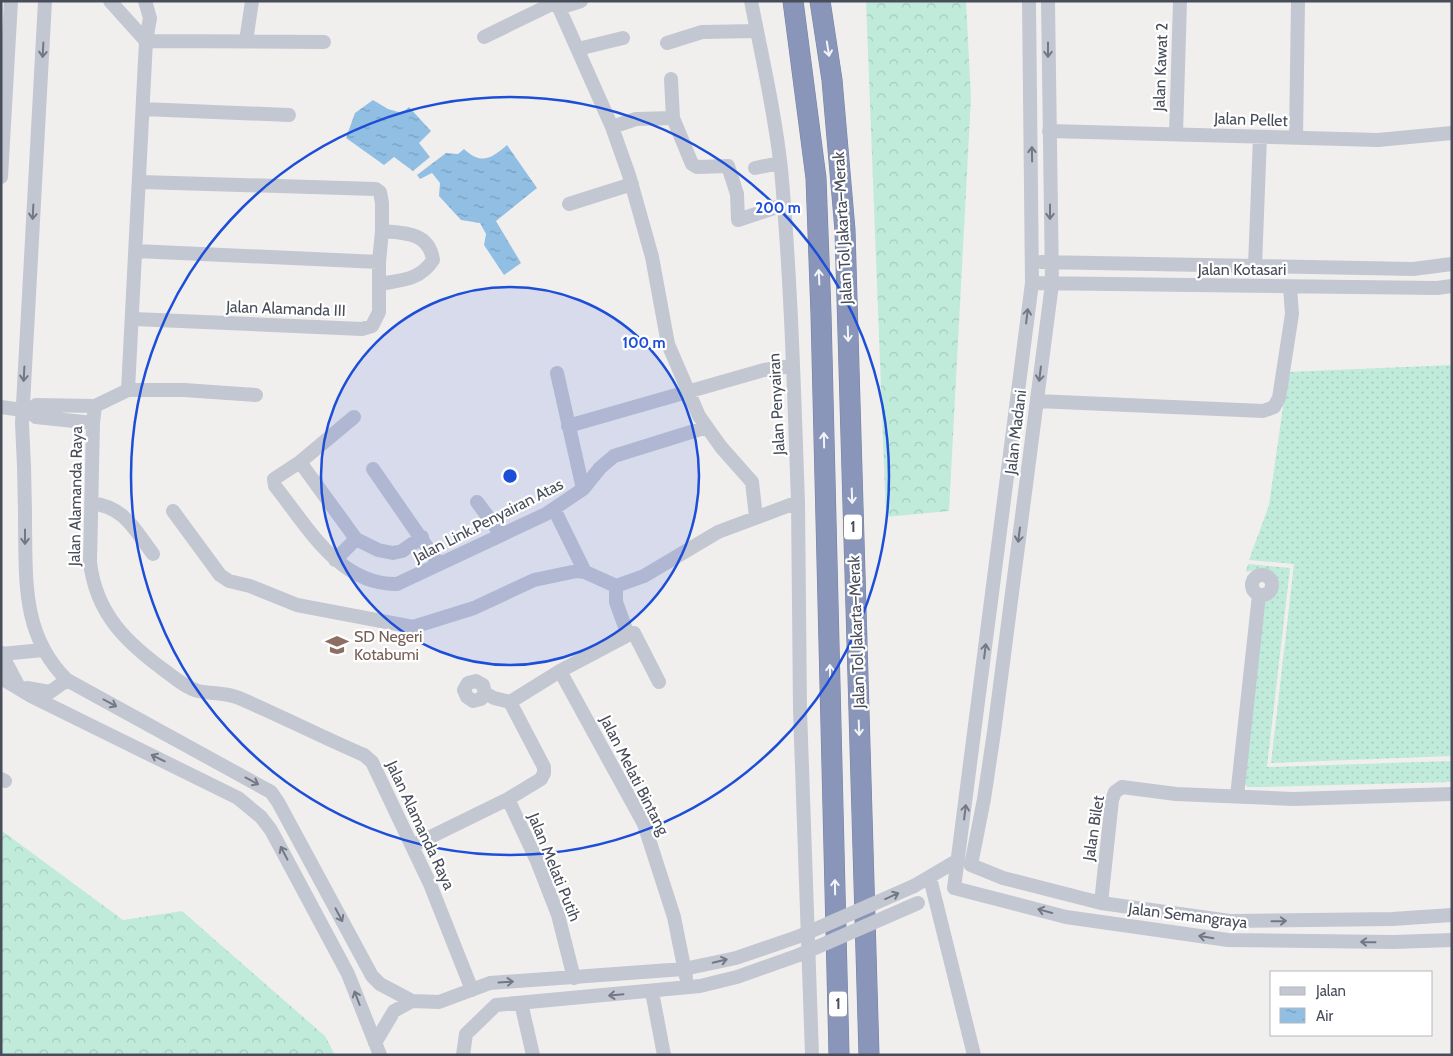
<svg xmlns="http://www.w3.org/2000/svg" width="1453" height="1056" viewBox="0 0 1453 1056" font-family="Cabin,sans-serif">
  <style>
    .grass { fill: url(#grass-dots) }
    .forest { fill: url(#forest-crowns) }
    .water { fill: url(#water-ripples) }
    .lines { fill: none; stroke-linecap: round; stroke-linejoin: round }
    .highway-casing { stroke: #7681a4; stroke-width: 21 }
    .minor { stroke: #c3c7d2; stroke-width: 14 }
    .highway { stroke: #8a96b9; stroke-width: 20 }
    .minor-bridge { stroke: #c3c7d2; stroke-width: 14 }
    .oneway { stroke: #f3f4f8 }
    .oneway2 { stroke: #737884 }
    .ring { fill: none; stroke: #1d4ed8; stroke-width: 2.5 }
    .labels { text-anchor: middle; stroke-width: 4.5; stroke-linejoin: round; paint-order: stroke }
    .shield { fill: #fff; stroke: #7f828c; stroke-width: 1 }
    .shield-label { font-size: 15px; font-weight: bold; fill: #484d5a }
    .street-label { font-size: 16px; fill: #484d5a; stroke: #fff }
    .education-label { font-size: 16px; fill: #785e54; stroke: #fff; text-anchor: start }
    .centre { fill: #1d4ed8; stroke: #fff; stroke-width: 2.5 }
    .ring-label { font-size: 15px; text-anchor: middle; font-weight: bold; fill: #1d4ed8; stroke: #fff; stroke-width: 4.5; stroke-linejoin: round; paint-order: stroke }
  </style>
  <defs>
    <pattern id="grass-dots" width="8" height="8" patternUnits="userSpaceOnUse" patternTransform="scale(1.25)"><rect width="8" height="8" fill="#c0ebdb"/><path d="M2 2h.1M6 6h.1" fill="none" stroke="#a6cbbe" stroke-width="1.8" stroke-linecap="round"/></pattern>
    <pattern id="forest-crowns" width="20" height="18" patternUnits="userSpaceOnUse" patternTransform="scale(1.25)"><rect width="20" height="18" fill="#c0ebdb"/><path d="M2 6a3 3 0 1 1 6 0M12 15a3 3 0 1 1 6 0" fill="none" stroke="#a6cbbe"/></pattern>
    <pattern id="water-ripples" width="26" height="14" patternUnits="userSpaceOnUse" patternTransform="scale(1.25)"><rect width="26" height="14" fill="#91bfe4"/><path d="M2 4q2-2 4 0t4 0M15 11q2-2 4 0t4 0" fill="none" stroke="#789dbc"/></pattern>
  </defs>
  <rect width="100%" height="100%" fill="#f1efee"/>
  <!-- grass -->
  <path class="grass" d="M1452 365V756L1271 763 1294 564 1249 560 1269 505 1288 372Z
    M1248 564 1290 568 1267 767 1452 761V782L1264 787H1248L1242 782 1263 594 1268 592 1269 579 1260 569 1246 572Z"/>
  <!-- forest -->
  <path class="forest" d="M866 1H966L971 98 949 511 886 517Z
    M1 830 123 920 182 911 325 1036 335 1055H1Z"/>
  <!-- water -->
  <path class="water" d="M373 100 388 109 402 113 409 107 431 131 419 143 430 157 413 171 394 157 384 165 346 138 355 113Z
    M507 145 537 188 496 221 521 263 504 275 484 245 486 234 480 223 461 220 439 196 440 183 432 173 420 179 417 175 446 153 458 154 464 149C481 165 491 159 507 145Z"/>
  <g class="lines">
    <defs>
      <path id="highway" d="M793 1 816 178 821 314 839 1055
        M820 1 832 80 845 230 869 1055"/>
    </defs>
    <!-- highway casing -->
    <use href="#highway" class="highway-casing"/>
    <!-- minor -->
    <path class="minor" d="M45 1 22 423C24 457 25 489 25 523 26 581 22 636 67 680L271 792 278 802 372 976 380 984 412 1001 439 1002 490 983 684 969 736 958 800 936
      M110 1 146 41 128 390
      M145 1 150 18 146 41 324 42
      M556 1 612 127 629 175 652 257 668 344 699 416 721 447 752 482 756 517
      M1048 1 1052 284 994 732 984 799 971 865 1003 878 1101 903 1230 921 1392 919 1452 915
      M559 8 581 1
      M484 37 556 2
      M246 41 252 1
      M667 43 702 32 757 31
      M578 49 623 38
      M671 79 673 118 692 164 697 167 728 166 737 194 738 220 783 205
      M143 109 289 115
      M612 127 636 119 673 118
      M1049 131 1378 140 1452 133
      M1176 134 1180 1
      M1296 138 1298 1
      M755 168 780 163
      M1 177 11 1
      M569 204 632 184
      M136 251 379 262
      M1041 262 1413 269 1452 264
      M1255 266 1260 137
      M1032 283 1437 288 1452 286
      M380 284C402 280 420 280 433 260 429 232 405 233 382 231
      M134 319 362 329 372 326 379 312V262L382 231V203L380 192 376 189 141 182
      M557 373 583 489
      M128 390 95 406 93 423 90 562C96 615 128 644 168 673 177 680 187 688 198 691 211 694 225 692 239 698 281 716 322 737 364 755L372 762 430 884 472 990
      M128 390H184L256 395
      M1037 401 1263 411 1274 407 1279 398 1292 314 1290 287
      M1 407 30 411 36 417 93 423
      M30 411 36 405 95 406
      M568 426 764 370 792 366
      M300 462 354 417
      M373 469 438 563
      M477 502 501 534
      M798 502 800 710 812 1055
      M91 503C125 507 134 529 153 554
      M554 509 585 572 616 586 644 576 718 532 798 502C794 391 791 279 781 169 775 113 762 57 751 1
      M173 511 220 575 229 581 250 586 297 605 413 627 474 608 534 580 577 571 585 572
      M422 537 402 551 393 553 378 550 356 539 300 462 274 479 275 486C307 526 339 585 397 584L546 514 583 489 600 468 614 456 707 427
      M335 560 356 539
      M1252 585a10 10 0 1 1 20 0a10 10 0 1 1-20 0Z
      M628 635 634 633 659 682
      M1 653 19 687
      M1 654 43 650
      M560 671 644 824 674 917 686 977
      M1 678 31 696 238 798 261 817 271 830 348 974 380 1055
      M27 688 50 692 67 680
      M485 693 481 699 473 701 467 697 464 690 468 683 476 681 483 685 485 693 494 698 510 702 560 671 628 635 616 602V586
      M1 779 5 781
      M1237 796 1259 595
      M508 799 537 861 558 915 574 978
      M412 846 508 799 541 779 544 773V767L510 702
      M930 878 974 1055
      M914 886 958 860
      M954 888 1032 283 1029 1
      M954 888 1066 917 1228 940 1393 942 1452 940
      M1101 903 1112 800 1115 792 1122 787 1176 794 1293 799 1452 794
      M652 992 664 1055
      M521 1003 533 1055
      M375 1043 394 1011 412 1001
      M463 1055 466 1034 496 1005 700 986 737 977 799 955"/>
    <!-- highway -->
    <use href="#highway" class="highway"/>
    <!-- minor-bridge -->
    <path class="minor-bridge" d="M800 936 914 886
      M799 955 918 903"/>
  </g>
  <!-- one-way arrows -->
  <defs><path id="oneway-shaft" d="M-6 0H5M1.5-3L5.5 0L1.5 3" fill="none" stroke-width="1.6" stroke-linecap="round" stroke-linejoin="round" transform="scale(1.25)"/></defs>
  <g class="oneway">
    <use href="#oneway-shaft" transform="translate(828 49) rotate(81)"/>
    <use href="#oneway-shaft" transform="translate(819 277) rotate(-93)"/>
    <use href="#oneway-shaft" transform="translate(848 334) rotate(88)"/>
    <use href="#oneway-shaft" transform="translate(824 440) rotate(-91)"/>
    <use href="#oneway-shaft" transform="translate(852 496) rotate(88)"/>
    <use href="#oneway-shaft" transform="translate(830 672) rotate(-91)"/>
    <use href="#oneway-shaft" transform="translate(859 728) rotate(88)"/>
    <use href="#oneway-shaft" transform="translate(835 887) rotate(-91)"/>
  </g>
  <g class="oneway2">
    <use href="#oneway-shaft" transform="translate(43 50) rotate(93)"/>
    <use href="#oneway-shaft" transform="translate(1048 50) rotate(90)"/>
    <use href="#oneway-shaft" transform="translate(1032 154) rotate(-91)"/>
    <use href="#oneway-shaft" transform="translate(33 212) rotate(93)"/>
    <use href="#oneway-shaft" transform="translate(1050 212) rotate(90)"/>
    <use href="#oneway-shaft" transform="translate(1027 316) rotate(-83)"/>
    <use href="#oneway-shaft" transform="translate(24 374) rotate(93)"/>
    <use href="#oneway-shaft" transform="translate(1040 374) rotate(97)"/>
    <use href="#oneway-shaft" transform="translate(1019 535) rotate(97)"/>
    <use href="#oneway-shaft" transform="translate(25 537) rotate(90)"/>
    <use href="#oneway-shaft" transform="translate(985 651) rotate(-83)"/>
    <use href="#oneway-shaft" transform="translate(110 703) rotate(28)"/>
    <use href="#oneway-shaft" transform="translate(158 758) rotate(-154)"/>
    <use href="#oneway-shaft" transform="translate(252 781) rotate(28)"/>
    <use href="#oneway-shaft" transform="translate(965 812) rotate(-83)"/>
    <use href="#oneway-shaft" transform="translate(284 853) rotate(-118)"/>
    <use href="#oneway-shaft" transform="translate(892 896) rotate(-24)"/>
    <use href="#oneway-shaft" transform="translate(1045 911) rotate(-165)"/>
    <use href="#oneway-shaft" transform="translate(339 915) rotate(62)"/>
    <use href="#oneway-shaft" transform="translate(1279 921) rotate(-1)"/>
    <use href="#oneway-shaft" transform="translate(1206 937) rotate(-171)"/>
    <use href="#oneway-shaft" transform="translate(1368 942) rotate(-179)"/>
    <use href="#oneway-shaft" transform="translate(720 961) rotate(-13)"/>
    <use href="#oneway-shaft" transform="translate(506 982) rotate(-4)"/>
    <use href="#oneway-shaft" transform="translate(616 995) rotate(175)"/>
    <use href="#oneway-shaft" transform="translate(357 998) rotate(-111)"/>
  </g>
  <!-- distance rings -->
  <circle cx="510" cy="476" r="189" fill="#1d4ed8" fill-opacity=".12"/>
  <g class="ring">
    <circle cx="510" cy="476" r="189"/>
    <circle cx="510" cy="476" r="379"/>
  </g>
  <!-- icons -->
  <defs>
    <symbol id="school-bare" viewBox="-9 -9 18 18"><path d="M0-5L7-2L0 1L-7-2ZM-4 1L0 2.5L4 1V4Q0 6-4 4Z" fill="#8d6e63" stroke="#fff" stroke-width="2.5" paint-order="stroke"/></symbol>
  </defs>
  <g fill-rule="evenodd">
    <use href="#school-bare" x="321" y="629" width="32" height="32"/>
  </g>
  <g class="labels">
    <!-- shield labels -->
    <g class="shield">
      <rect x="844" y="514.5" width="18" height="25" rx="4"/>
      <rect x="829" y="991.5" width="18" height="25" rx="4"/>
    </g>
    <g class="shield-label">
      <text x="853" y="532">1</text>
      <text x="838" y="1009">1</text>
    </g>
    <!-- street labels -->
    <g class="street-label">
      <text transform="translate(1160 67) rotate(-88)" y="6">Jalan Kawat 2</text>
      <text transform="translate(1251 119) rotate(2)" y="6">Jalan Pellet</text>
      <text transform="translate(842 228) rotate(-93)" y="6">Jalan Tol Jakarta–Merak</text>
      <text x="1242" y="275">Jalan Kotasari</text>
      <text transform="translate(286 308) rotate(2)" y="6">Jalan Alamanda III</text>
      <text transform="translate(776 404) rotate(-93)" y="6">Jalan Penyairan</text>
      <text transform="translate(1015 432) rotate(-83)" y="6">Jalan Madani</text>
      <text transform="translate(75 496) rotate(-89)" y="6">Jalan Alamanda Raya</text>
      <text transform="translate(488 520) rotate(-27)" y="6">Jalan Link.Penyairan Atas</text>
      <text transform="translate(856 632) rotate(-92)" y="6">Jalan Tol Jakarta–Merak</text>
      <text transform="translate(635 775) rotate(63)" y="6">Jalan Melati Bintang</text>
      <text transform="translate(421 825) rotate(65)" y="6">Jalan Alamanda Raya</text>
      <text transform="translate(1093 828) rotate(-81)" y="6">Jalan Bilet</text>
      <text transform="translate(555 867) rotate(68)" y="6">Jalan Melati Putih</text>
      <text transform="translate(1188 915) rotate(7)" y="6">Jalan Semangraya</text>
    </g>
    <!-- education labels -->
    <g class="education-label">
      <text x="354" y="642">SD Negeri<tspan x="354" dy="18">Kotabumi</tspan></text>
    </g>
  </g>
  <circle cx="510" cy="476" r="8" class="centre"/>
  <g class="ring-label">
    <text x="778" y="213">200 m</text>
    <text x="644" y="348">100 m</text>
  </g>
  <!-- border -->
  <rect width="1453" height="1056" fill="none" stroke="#484d5a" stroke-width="5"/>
  <!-- legend -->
  <rect x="1270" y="971" width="162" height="65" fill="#ffffff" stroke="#b6b8bd"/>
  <rect x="1280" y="987" width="25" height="8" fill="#c3c7d2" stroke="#b6b8bd"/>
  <text x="1316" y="996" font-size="15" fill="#484d5a">Jalan</text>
  <rect x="1280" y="1008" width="25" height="15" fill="url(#water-ripples)" stroke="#b6b8bd"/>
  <text x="1316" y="1021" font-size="15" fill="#484d5a">Air</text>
</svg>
